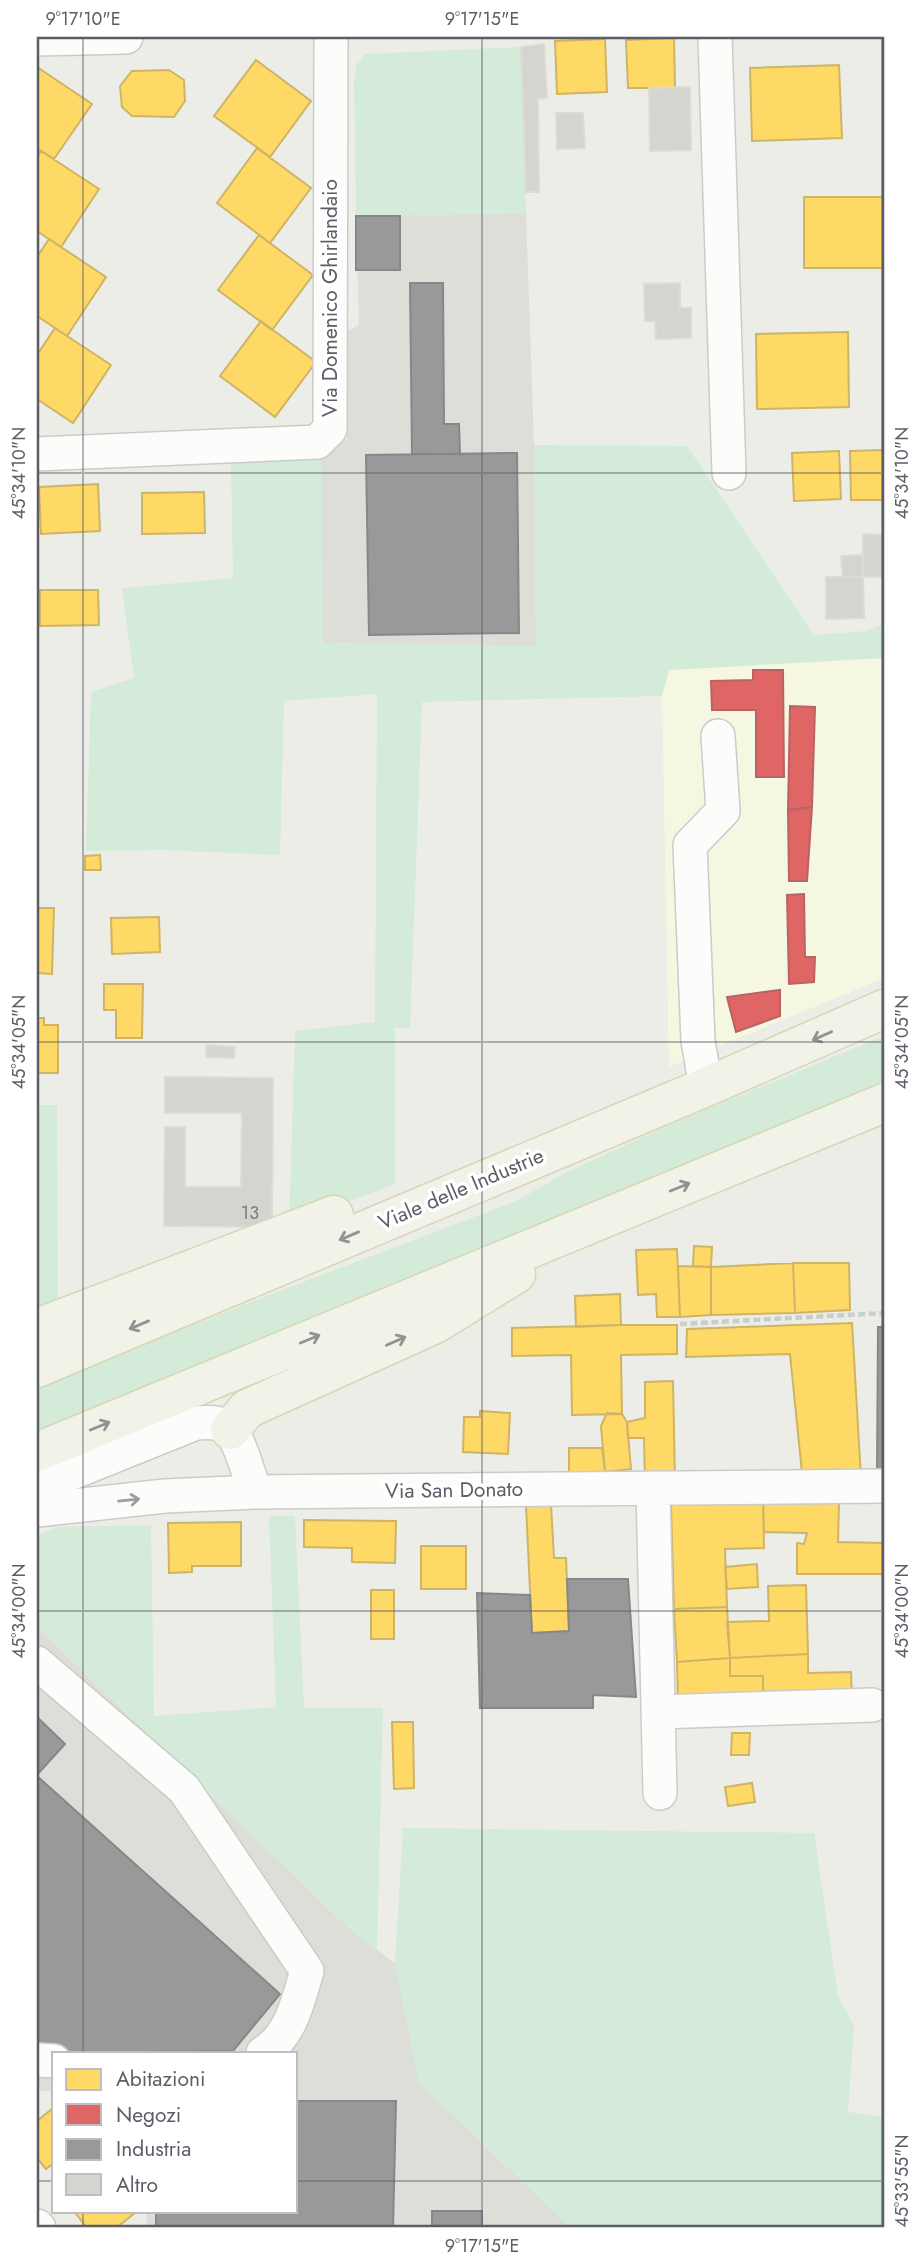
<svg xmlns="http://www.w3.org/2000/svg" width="921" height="2265" viewBox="0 0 921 2265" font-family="Jost,sans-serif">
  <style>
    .commercial { fill: #f5f7e0 }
    .industrial { fill: #deded8 }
    .green { fill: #d3ebd8 }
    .homes { fill: #ffd966; stroke: #ceb466; stroke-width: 2 }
    .shops { fill: #e06666; stroke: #b86366; stroke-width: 2 }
    .industry { fill: #999; stroke: #87878a; stroke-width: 2 }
    .building { fill: #d4d4d0; stroke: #dcdcd6; stroke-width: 2 }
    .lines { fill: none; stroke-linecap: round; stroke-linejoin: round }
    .minor-casing { stroke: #cbcbca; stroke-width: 36 }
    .major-casing { stroke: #d6d7b3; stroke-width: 41 }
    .path { stroke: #c9cecc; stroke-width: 4.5; stroke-dasharray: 7 3.5; stroke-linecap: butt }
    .minor { stroke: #fcfcfb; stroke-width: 33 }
    .major { stroke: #f1f3e8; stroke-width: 38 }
    .oneway { stroke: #909294 }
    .oneway2 { stroke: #9c9da2 }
    .ticks { fill: none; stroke: #5c5d66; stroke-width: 2; stroke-opacity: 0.45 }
    .labels { text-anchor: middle; stroke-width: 7; stroke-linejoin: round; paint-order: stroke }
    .number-label { font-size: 18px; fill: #7b7c82 }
    .street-label { font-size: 21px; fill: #5c5d66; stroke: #fff }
    .neatline { fill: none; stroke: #5c5d66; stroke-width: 2.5 }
    .ticks-label { font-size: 18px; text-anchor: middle; fill: #5c5d66 }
  </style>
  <rect width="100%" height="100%" fill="#edede7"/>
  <!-- commercial -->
  <path class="commercial" d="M884 658V978L669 1067 662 696 668 670Z"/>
  <!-- industrial -->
  <path class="industrial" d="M526 213 534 445 536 647 323 643 321 456 347 439 348 331 359 325 356 216Z
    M37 1627 355 1934 395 1963 419 2082 571 2228H148L146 2211H296V2053H54V2091H37Z"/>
  <!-- green -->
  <path class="green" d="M521 47 526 213 356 216 354 80 356 66 365 54Z
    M534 445 687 446 814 635 866 631 884 624V658L669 670 662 696 422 702 410 1028H395V1184L289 1224 295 1031 375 1022 377 694 284 701 280 855 162 850 86 851 91 692 134 678 122 588 233 578 231 462 321 456 323 643 536 646Z
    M884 1036V1082L511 1235 367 1299 37 1432V1387L261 1298 514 1202 569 1171 674 1123Z
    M37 1105H57L58 1305 37 1313Z
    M269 1516H295L304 1708H383L377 1950 355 1934 37 1627V1535L57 1527 151 1525 154 1716 276 1707Z
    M403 1828 814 1833 838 1996 854 2026 848 2112 884 2117V2228H571L419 2082 395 1963Z"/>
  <!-- homes -->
  <path class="homes" d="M674 38 675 88H628L626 40Z
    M605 39 607 92 557 94 555 41Z
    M256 60 311 101 270 157 214 116Z
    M839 65 842 138 752 141 750 68Z
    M37 67 92 104 54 159 37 148Z
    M169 70 184 80 185 101 174 117 132 116 122 107 120 86 132 71Z
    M257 148 311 188 270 243 217 203Z
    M41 151 99 189 61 247 37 231V157Z
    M804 197H884V268H804Z
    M259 235 313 275 272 330 218 290Z
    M49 239 106 277 67 336 37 316V257Z
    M261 321 316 362 275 417 220 376Z
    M55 328 111 365 73 423 37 399V355Z
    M848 332 849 407 757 409 756 334Z
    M884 450V500H851L850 451Z
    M839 451 841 499 794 501 792 453Z
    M98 484 100 531 41 534 39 487Z
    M204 492 205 533 142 534V493Z
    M40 590H98L99 625 40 626Z
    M100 855 101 870H85V856Z
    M37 908H54L52 974 37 973Z
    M159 917 160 952 112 954 111 918Z
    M104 984H143L142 1038H116V1010H104Z
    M37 1018H44V1025H58V1073H37Z
    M694 1246 712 1247 711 1267 693 1266Z
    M677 1249 680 1317H657L656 1294 638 1295 636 1250Z
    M793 1263 795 1313 711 1315V1267Z
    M793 1263H849L850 1310 795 1313Z
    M678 1266 711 1267V1315L680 1317Z
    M620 1294 621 1325 576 1327 575 1296Z
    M852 1323 861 1478 803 1483 790 1354 686 1357 687 1329Z
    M621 1325H677V1354L621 1355 622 1414 572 1415 571 1355 512 1356V1328Z
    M673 1381 675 1481H645L644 1438H628L627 1422 645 1418V1382Z
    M480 1411 510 1413 508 1454 463 1452 464 1417H480Z
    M607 1413 622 1414 627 1422 631 1469 605 1472 601 1426Z
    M569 1448H602L605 1472 569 1476Z
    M763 1500 764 1548 725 1549 727 1607 674 1609 671 1503Z
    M763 1500 839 1503 838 1542 884 1543V1574H797V1543L804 1544 807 1533 764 1532Z
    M551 1504 554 1558H566L569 1631 532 1633 526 1505Z
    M304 1520 396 1521 395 1563 352 1562V1548L304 1547Z
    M241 1522V1566H192V1572L169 1573 168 1523Z
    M421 1546H466V1589H421Z
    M757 1564 758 1587 727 1589 725 1567Z
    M806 1585 808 1654 730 1658 727 1622 769 1621 768 1586Z
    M371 1590H394V1639H371Z
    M727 1607 730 1658 677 1662 674 1609Z
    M808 1654V1673L851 1672 852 1699H763V1676H730V1658Z
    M730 1658V1676H763V1699L678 1701 677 1662Z
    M392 1722H413L414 1788 394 1789Z
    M732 1733H750L749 1755H731Z
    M752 1783 755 1802 728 1806 725 1787Z
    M53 2108 54 2163 46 2169 37 2158V2121Z
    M74 2211H133L135 2213 116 2228H87Z"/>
  <!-- shops -->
  <path class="shops" d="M753 670H783L784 777H756V710H712L711 681 753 680Z
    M790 706 815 707 812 807 788 810Z
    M812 807 807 881H789L788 810Z
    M804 894 805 957H815L814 982 789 984 787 895Z
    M780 990V1016L736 1032 727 997Z"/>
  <!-- industry -->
  <path class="industry" d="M356 216H400V270H356Z
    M410 283H443L444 424H459L460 454H412Z
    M517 453 519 633 369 635 366 455Z
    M878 1327H884V1474H877Z
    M567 1579H628L636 1697 593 1695V1708H480L477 1593 530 1595 532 1633 569 1631Z
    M37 1717 65 1744 37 1775Z
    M37 1776 280 1994 233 2051 48 2053 37 2040Z
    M296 2101H396L393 2228H156V2211H296Z
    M432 2211H482V2227L497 2228H432Z"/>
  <!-- building -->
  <path class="building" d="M544 44 547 98 538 99 539 192H526L521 47Z
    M690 87 691 150 650 151 649 88Z
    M556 113H583L585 148 557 149Z
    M680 283V308H691V338L656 339 655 321H645L644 284Z
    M863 534 884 535V577H863Z
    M863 555V577H843L841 556Z
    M826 577H863L864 618 826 619Z
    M207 1045 235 1047 234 1058 206 1057Z
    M165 1077 273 1078 272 1227 164 1226 165 1127H185V1187H241L242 1113H165Z"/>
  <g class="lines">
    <defs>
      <path id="minor" d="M715 37 729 473
        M37 39 126 37
        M37 454 317 442 330 429 331 37
        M706 1087 698 1041 690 845 723 811 718 736
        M37 1487 196 1423C207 1422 220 1421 229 1429 240 1440 249 1476 255 1492
        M653 1488 660 1793
        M37 1510 165 1496 255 1492 884 1486
        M37 1663 184 1789 307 1971C298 2001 291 2036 263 2053
        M658 1712 872 1705
        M37 2060 54 2061
        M37 2226 39 2228"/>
      <path id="major" d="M37 1328 334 1215
        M37 1368 706 1087 884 1009
        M230 1430 247 1409 435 1324 516 1274
        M37 1452 884 1103"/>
    </defs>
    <!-- minor casing -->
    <use href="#minor" class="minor-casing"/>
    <!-- major casing -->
    <use href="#major" class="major-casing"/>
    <!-- path -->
    <path class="path" d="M680 1324 884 1313"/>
    <!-- minor -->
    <use href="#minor" class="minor"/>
    <!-- major -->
    <use href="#major" class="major"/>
  </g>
  <!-- one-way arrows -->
  <defs><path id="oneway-shaft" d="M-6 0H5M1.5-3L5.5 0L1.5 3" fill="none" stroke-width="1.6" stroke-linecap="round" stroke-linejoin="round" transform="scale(1.75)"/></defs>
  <g class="oneway">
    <use href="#oneway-shaft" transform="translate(822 1036) rotate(156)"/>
    <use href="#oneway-shaft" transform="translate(680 1187) rotate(-22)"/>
    <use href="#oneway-shaft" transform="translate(349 1236) rotate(157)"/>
    <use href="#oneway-shaft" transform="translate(139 1325) rotate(157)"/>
    <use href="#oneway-shaft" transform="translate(310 1339) rotate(-22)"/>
    <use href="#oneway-shaft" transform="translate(396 1341) rotate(-24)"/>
    <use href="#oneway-shaft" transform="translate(100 1426) rotate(-22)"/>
  </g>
  <use class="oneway2" href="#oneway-shaft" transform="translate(129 1500) rotate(-6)"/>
  <!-- ticks -->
  <path class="ticks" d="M83 37V2053M482 37V2228M882 37V2228M37 473H884M37 1042H884M37 1611H884M37 2181H54M296 2181H884M83 2211V2228"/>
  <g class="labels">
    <!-- number labels -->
    <g class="number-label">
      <text x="250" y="1219">13</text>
    </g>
    <!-- street labels -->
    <g class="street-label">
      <text transform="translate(330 298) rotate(-90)" y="7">Via Domenico Ghirlandaio</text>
      <text transform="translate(461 1189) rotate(-23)" y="7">Viale delle Industrie</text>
      <text transform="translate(454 1490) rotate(-1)" y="7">Via San Donato</text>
    </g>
  </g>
  <!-- border -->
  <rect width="921" height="2265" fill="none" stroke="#ffffff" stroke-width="77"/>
  <!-- legend -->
  <rect x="52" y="2052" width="245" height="161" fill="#ffffff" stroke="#bebec2" stroke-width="2"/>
  <rect x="66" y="2069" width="35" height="21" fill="#ffd966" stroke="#bebec2" stroke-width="2"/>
  <text x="116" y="2086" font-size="21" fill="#5c5d66">Abitazioni</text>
  <rect x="66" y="2104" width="35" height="21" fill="#e06666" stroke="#bebec2" stroke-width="2"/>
  <text x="116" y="2122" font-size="21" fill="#5c5d66">Negozi</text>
  <rect x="66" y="2139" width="35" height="21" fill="#999999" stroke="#bebec2" stroke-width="2"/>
  <text x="116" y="2156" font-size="21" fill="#5c5d66">Industria</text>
  <rect x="66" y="2174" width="35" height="21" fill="#d4d4d0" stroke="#bebec2" stroke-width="2"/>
  <text x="116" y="2192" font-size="21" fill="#5c5d66">Altro</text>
  <rect x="38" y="38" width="845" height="2188" class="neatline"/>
  <g class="ticks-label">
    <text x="83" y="25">9°17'10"E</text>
    <text x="482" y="25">9°17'15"E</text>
    <text transform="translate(19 473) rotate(-90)" y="6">45°34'10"N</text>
    <text transform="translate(902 473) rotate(-90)" y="6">45°34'10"N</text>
    <text transform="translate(19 1042) rotate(-90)" y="6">45°34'05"N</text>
    <text transform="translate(902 1042) rotate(-90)" y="6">45°34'05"N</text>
    <text transform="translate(19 1611) rotate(-90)" y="6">45°34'00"N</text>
    <text transform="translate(902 1611) rotate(-90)" y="6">45°34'00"N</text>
    <text transform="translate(902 2181) rotate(-90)" y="6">45°33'55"N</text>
    <text x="482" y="2252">9°17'15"E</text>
  </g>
</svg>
